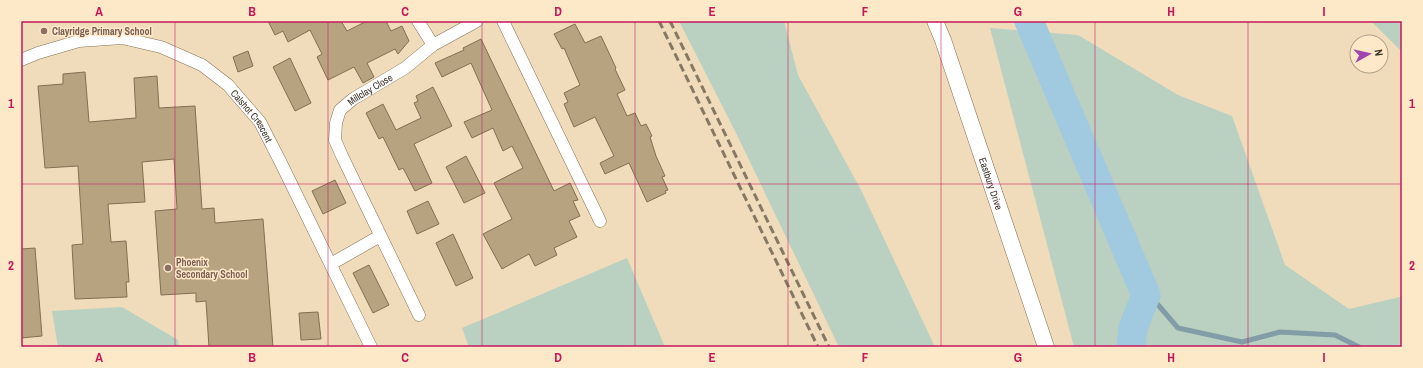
<svg xmlns="http://www.w3.org/2000/svg" width="1423" height="368" viewBox="0 0 1423 368" font-family="'Archivo Narrow',sans-serif">
  <style>
    .green { fill: #bad0c0 }
    .lines { fill: none; stroke-linecap: round; stroke-linejoin: round }
    .stream { stroke: #829ca8; stroke-width: 5 }
    .river { stroke: #a1c9df; stroke-width: 29 }
    .building { fill: #b7a380; stroke: #816f51 }
    .minor-casing { stroke: #857355; stroke-width: 13 }
    .tertiary-casing { stroke: #857355; stroke-width: 17 }
    .minor { stroke: #fff; stroke-width: 12 }
    .tertiary { stroke: #fff; stroke-width: 16 }
    .rail { stroke: #857963; stroke-width: 3; stroke-dasharray: 8 4; stroke-linecap: butt }
    .grid { fill: none; stroke: #c2185b; stroke-width: 1; stroke-opacity: 0.55 }
    .education-dot { fill: #8d6e63; stroke: #fde9c8; stroke-width: 1.5 }
    .labels { text-anchor: middle; stroke-width: 3; stroke-linejoin: round; paint-order: stroke }
    .education-label { font-size: 10px; font-weight: bold; fill: #785e54; stroke: #fde9c8; text-anchor: start }
    .street-label { font-size: 10px; fill: #3a3326; stroke: #fde9c8 }
    .neatline { fill: none; stroke: #c2185b; stroke-width: 1.5 }
    .grid-label { font-size: 13px; text-anchor: middle; font-weight: bold; fill: #c2185b }
  </style>
  <rect width="100%" height="100%" fill="#f0dcbb"/>
  <!-- green -->
  <path class="green" d="M679 21H784L798 75 861 190 935 347H839L737 135Z
    M1371 21H1402V52Z
    M990 28 1078 35 1178 95 1232 116 1285 265 1349 309 1400 297 1402 294V347H1074Z
    M627 258 665 347H469L462 328Z
    M122 307 178 340 179 347H58L52 311Z"/>
  <g class="lines">
    <!-- stream -->
    <path class="stream" d="M1146 295 1153 299 1178 328 1242 342 1280 332 1335 335 1359 347"/>
    <!-- river -->
    <path class="river" d="M1029 21 1146 295 1133 328 1131 347"/>
  </g>
  <!-- building -->
  <path class="building" d="M268 21H341L347 31 367 21H386L391 31 402 26 409 41 398 54 395 49 367 63 374 77 363 83 354 67 328 80 317 57 322 54 310 30 288 42 283 31 275 35Z
    M575 24 585 43 601 36 616 68 615 69 625 90 617 94 627 116 635 113 641 126 646 124 652 136 650 137 656 156 665 176 662 177 668 190 665 191 666 193 647 202 629 163 605 174 600 163 614 156 595 117 574 127 564 104 568 102 564 93 580 85 564 48 562 49 554 34Z
    M481 39 554 191 570 183 578 200 573 201 580 216 569 221 577 237 554 248 557 255 535 266 529 254 502 269 483 234 512 219 494 183 523 168 512 146 503 151 493 128 472 138 464 122 492 110 471 63 442 77 435 63 464 50 463 48Z
    M248 51 253 66 238 72 233 57Z
    M290 58 311 103 295 111 273 67Z
    M85 72 89 122 136 118 134 78 157 76 159 108 195 106 202 209 214 208 215 223 263 219 273 347H209L206 301 196 302V293L161 295 155 211 177 209 174 159 142 162 145 202 108 204 111 242 126 241 129 282H126L127 297 75 299 72 245 83 244 78 166 45 168 38 86 63 84V74Z
    M433 87 452 126 414 144 432 183 415 191 403 168 399 170 383 137 379 139 366 113 383 104 396 130 421 118 414 103 418 101 416 96Z
    M466 156 485 193 464 203 446 167Z
    M335 180 346 203 323 214 312 191Z
    M428 201 439 224 417 234 407 211Z
    M453 234 473 278 456 286 436 243Z
    M35 248 42 336 21 338V249Z
    M369 265 389 305 373 313 353 273Z
    M318 312 321 339 301 340 299 313Z"/>
  <g class="lines">
    <defs>
      <g id="minor">
        <path d="M418 21 433 45"/>
        <path d="M503 21 600 221"/>
        <path id="s1" d="M21 60 38 53 79 41 122 38 161 47 202 65 228 85 260 122 281 163 371 347"/>
        <path d="M331 264 380 236"/>
        <path id="s2" d="M419 315 342 156 335 140 336 123 340 110 353 99 405 68 433 45 477 21"/>
      </g>
      <g id="tertiary">
        <path id="s3" d="M935 21 943 40 1046 347"/>
      </g>
    </defs>
    <!-- minor casing -->
    <use href="#minor" class="minor-casing"/>
    <!-- tertiary casing -->
    <use href="#tertiary" class="tertiary-casing"/>
    <!-- minor -->
    <use href="#minor" class="minor"/>
    <!-- tertiary -->
    <use href="#tertiary" class="tertiary"/>
    <!-- rail -->
    <path class="rail" d="M659 21 818 347
      M670 21 829 347"/>
  </g>
  <!-- grid -->
  <path class="grid" d="M175 21V347M328 21V347M482 21V347M635 21V347M788 21V347M941 21V347M1095 21V347M1248 21V347M21 184H1402"/>
  <!-- markers -->
  <g class="education-dot">
    <circle cx="44" cy="31" r="4"/>
    <circle cx="168" cy="268" r="4"/>
  </g>
  <g class="labels">
    <!-- education labels -->
    <g class="education-label">
      <text x="52" y="35">Clayridge Primary School</text>
      <text x="176" y="266">Phoenix<tspan x="176" dy="12">Secondary School</tspan></text>
    </g>
    <!-- street labels -->
    <g class="street-label">
      <text dy="4" stroke="none"><textPath href="#s2" startOffset="261">Millclay Close</textPath></text>
      <text dy="4" stroke="none"><textPath href="#s1" startOffset="261">Calshot Crescent</textPath></text>
      <text dy="4" stroke="none"><textPath href="#s3" startOffset="172">Eastbury Drive</textPath></text>
    </g>
  </g>
  <!-- border -->
  <rect width="1423" height="368" fill="none" stroke="#fde9c8" stroke-width="44"/>
  <!-- north arrow -->
  <g transform="translate(1369 54) rotate(82)"><circle r="19" fill="#fde9c8" stroke="#afa087"/>
  <path d="M0-3L7 15L0 10L-7 15Z" fill="#a345af"/>
  <text y="-6" font-size="11" font-weight="bold" text-anchor="middle" fill="#3a3326">N</text>
  </g>
  <rect x="22" y="22" width="1379" height="324" class="neatline"/>
  <g class="grid-label">
    <text x="99" y="16">A</text>
    <text x="252" y="16">B</text>
    <text x="405" y="16">C</text>
    <text x="558" y="16">D</text>
    <text x="712" y="16">E</text>
    <text x="865" y="16">F</text>
    <text x="1018" y="16">G</text>
    <text x="1171" y="16">H</text>
    <text x="1324" y="16">I</text>
    <text x="11" y="108">1</text>
    <text x="1412" y="108">1</text>
    <text x="11" y="270">2</text>
    <text x="1412" y="270">2</text>
    <text x="99" y="362">A</text>
    <text x="252" y="362">B</text>
    <text x="405" y="362">C</text>
    <text x="558" y="362">D</text>
    <text x="712" y="362">E</text>
    <text x="865" y="362">F</text>
    <text x="1018" y="362">G</text>
    <text x="1171" y="362">H</text>
    <text x="1324" y="362">I</text>
  </g>
</svg>
